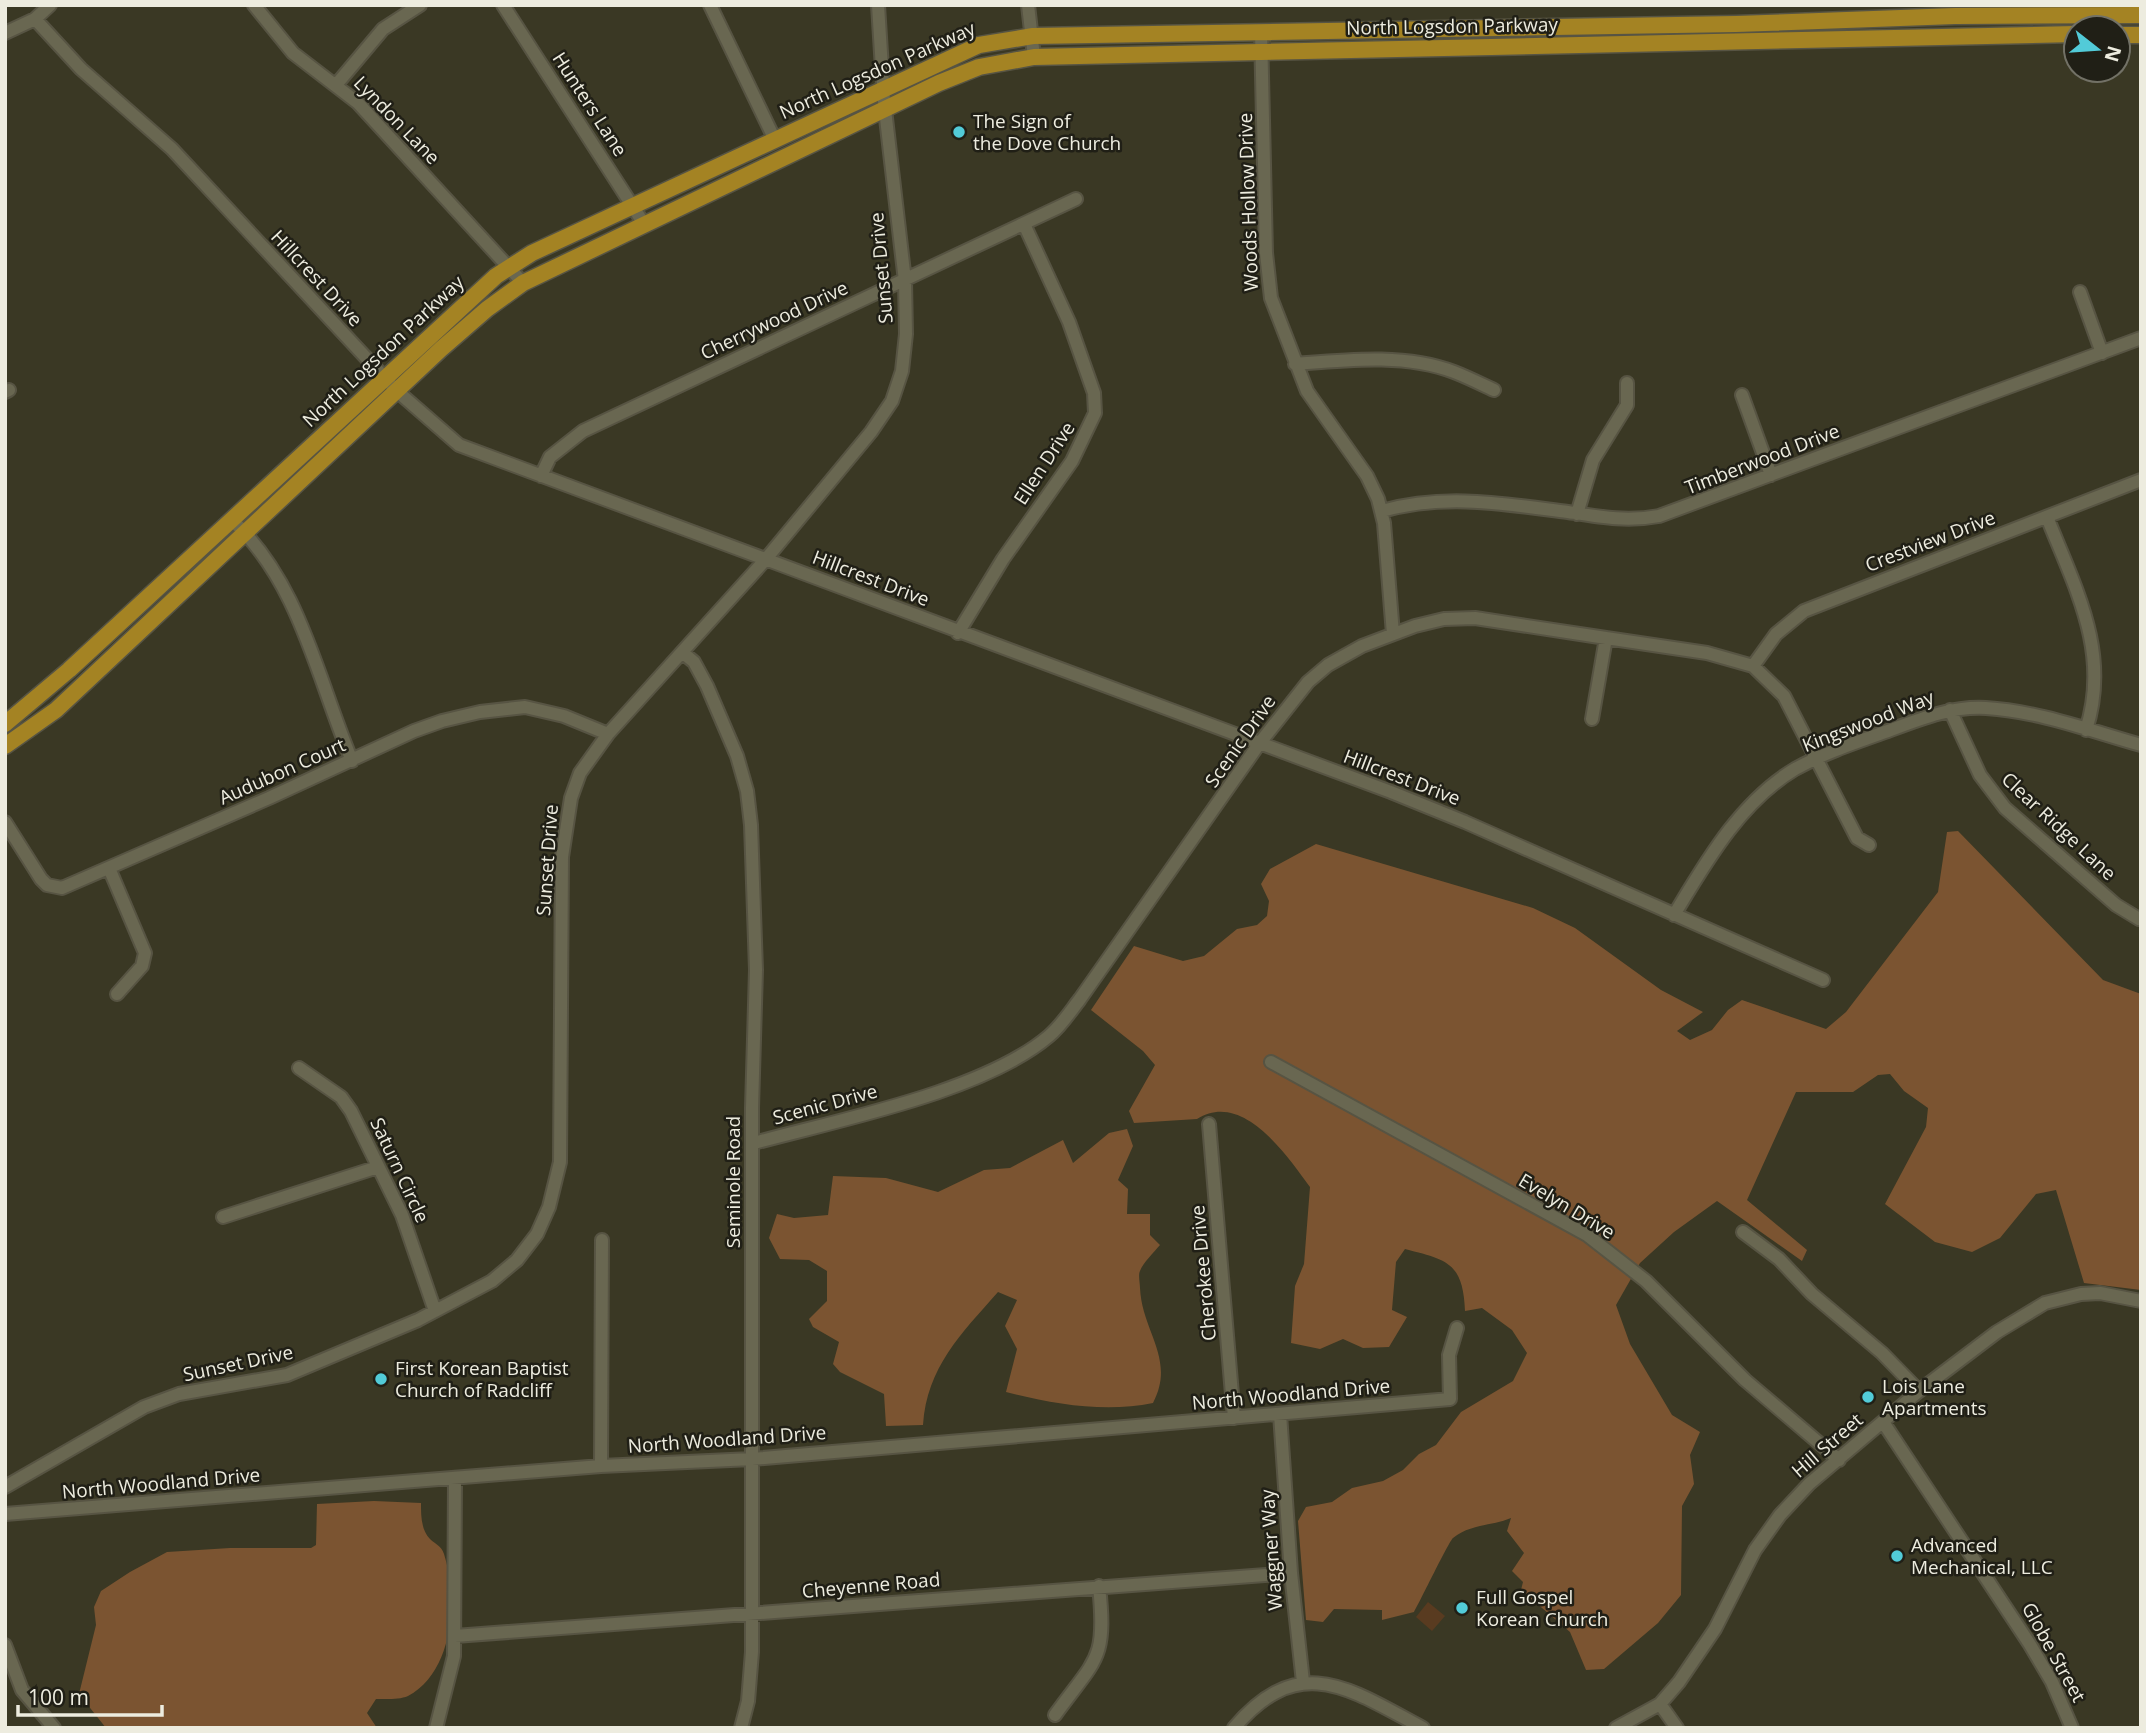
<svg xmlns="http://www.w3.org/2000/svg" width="2146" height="1733" viewBox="0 0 2146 1733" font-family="'Open Sans',sans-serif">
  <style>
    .green { fill: #593b20 }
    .forest { fill: #7b5431 }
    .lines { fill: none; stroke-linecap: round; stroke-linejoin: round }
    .minor-casing { stroke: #575443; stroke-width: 16 }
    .major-casing { stroke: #575443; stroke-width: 19 }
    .minor { stroke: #696751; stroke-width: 12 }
    .major { stroke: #a48323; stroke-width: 16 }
    .poi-dot { fill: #52cbd8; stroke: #201f16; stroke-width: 2.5 }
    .labels { text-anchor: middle; stroke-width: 5; stroke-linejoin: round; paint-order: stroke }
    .street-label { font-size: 19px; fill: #edecdf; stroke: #201f16 }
    .poi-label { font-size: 19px; fill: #edecdf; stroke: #201f16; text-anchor: start }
  </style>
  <rect width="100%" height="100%" fill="#3a3824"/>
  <!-- green -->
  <path class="green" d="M1428 1602 1445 1616 1432 1631 1416 1617Z"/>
  <!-- forest -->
  <path class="forest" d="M1958 831 2103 980 2141 994V1290L2084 1283 2056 1190 2036 1194 2000 1238 1972 1252 1935 1242 1885 1204 1926 1127 1928 1108 1904 1091 1890 1074 1878 1075 1853 1092H1796L1747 1200 1807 1250 1802 1261 1717 1201 1674 1232 1640 1263 1616 1305 1630 1344 1672 1415 1700 1432 1690 1455 1694 1484 1682 1506 1681 1595 1658 1623 1604 1669 1586 1670 1570 1632 1521 1590 1523 1582 1512 1571 1524 1553 1507 1531 1511 1518C1492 1526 1470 1524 1453 1538 1448 1543 1421 1600 1414 1612L1382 1620V1610L1334 1609 1323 1622 1306 1620 1298 1521 1306 1507 1332 1502 1352 1488 1383 1481 1403 1470 1419 1454 1436 1445 1461 1412 1513 1381 1527 1353 1512 1330 1482 1308 1465 1311C1463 1262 1447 1260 1405 1249L1396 1262 1392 1310 1407 1317 1389 1347 1363 1348 1343 1339 1320 1349 1291 1343 1295 1286 1304 1264 1310 1187C1287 1156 1243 1090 1197 1119L1134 1123 1129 1111 1155 1065 1143 1051 1091 1010 1134 946 1183 961 1204 956 1237 929 1257 925 1267 916 1269 901 1261 884 1270 869 1316 844 1533 908 1575 928 1661 990 1703 1012 1677 1031 1690 1040 1712 1030 1728 1010 1742 1000 1826 1029 1846 1012 1938 892 1947 832Z
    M1127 1129 1133 1146 1118 1180 1128 1189 1127 1214H1150V1235L1160 1245C1154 1252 1143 1263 1140 1271 1138 1275 1140 1283 1140 1288 1142 1332 1176 1359 1153 1403 1105 1413 1052 1404 1006 1392L1017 1349 1005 1326 1017 1300 998 1292C961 1334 927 1367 923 1425L886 1426 884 1394 840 1372 833 1364 839 1342 813 1327 809 1319 827 1301V1271L809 1260 780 1259 769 1238 777 1214 794 1218 828 1215 833 1176 886 1178 938 1192 984 1170 1010 1168 1063 1140 1073 1163 1109 1133Z
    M374 1501 421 1503C421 1515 421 1530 430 1539 436 1545 441 1545 444 1554 458 1599 454 1671 408 1696 399 1700 385 1699 376 1699L367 1713 377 1728H106L79 1694 96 1625 94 1607 101 1591 130 1572 167 1552 230 1548H311L316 1545 317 1504Z"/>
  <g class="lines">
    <defs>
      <path id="minor" d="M254 5 293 53 358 103 523 283
        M503 5 644 224
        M710 5 775 140
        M1028 5 1034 57
        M35 19 81 69 172 149 397 391 459 445 1391 792 1465 822 1823 980
        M1261 31 1266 253 1271 298 1307 391 1367 476 1378 499 1384 523 1393 634
        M5 33 35 19 50 5
        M336 85 383 29 420 5
        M2080 292 2102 353
        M1295 364C1345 360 1405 353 1454 372 1467 377 1481 384 1494 390
        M5 392 9 390
        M1742 395 1771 475
        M541 476 550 457 583 431 1076 199
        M1382 511C1445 493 1505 504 1568 512 1600 517 1627 522 1659 516L2141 338
        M1577 514 1593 460 1627 405V383
        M2047 517C2075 588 2111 652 2086 730
        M232 520C300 583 317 678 352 761
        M958 633 1003 559 1072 461 1095 413 1094 393 1069 322 1024 224
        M682 652 694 662 707 686 737 756 747 791 751 825 756 970 752 1108V1652L748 1701 741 1728
        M1753 666 1776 634 1804 611 2141 480
        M1950 710 1980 775 2005 808 2116 905 2139 919
        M1592 719 1606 638
        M5 822 41 879 47 885 62 888 269 798 414 731 442 721 480 712 525 707 564 716 608 734
        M109 868 145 953 142 966 117 994
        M1674 915C1706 862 1740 802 1795 769 1824 753 1857 742 1888 731 1920 719 1952 706 1986 708 2038 711 2091 731 2141 745
        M1271 1062 1587 1235 1646 1281 1745 1380 1839 1460
        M299 1068 341 1097 351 1111 402 1215 435 1311
        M1209 1124 1234 1418
        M754 1143C838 1120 983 1092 1049 1036 1061 1026 1070 1012 1080 999L1259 744 1308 682 1328 665 1362 646 1415 626 1444 619 1475 618 1606 638 1707 653 1753 666 1784 696 1857 838 1869 845
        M223 1217 378 1167
        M1743 1232 1779 1259 1812 1294 1882 1353 1919 1391
        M1280 1414 1291 1573 1303 1682
        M1883 1422 2029 1643 2052 1682 2072 1728
        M601 1466 602 1240
        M5 1487 144 1407 179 1394 287 1375 418 1320 492 1281 517 1260 537 1234 549 1207 560 1162 562 857 571 798 580 773 608 734 766 559 871 432 892 401 902 371 906 334 905 281 884 101 878 5
        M5 1514 601 1466 752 1459 1450 1399 1449 1355 1457 1328
        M455 1636 1291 1573
        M5 1645 22 1690 54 1728
        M1660 1704 1677 1728
        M1055 1715C1096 1658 1107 1661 1099 1586
        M436 1728 454 1656 455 1479
        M1234 1728C1300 1650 1351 1690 1423 1728
        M1616 1728 1660 1704 1679 1682 1715 1629 1755 1550 1780 1515 1809 1484 1919 1391 1997 1332 2045 1303 2081 1294 2100 1293 2141 1301"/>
      <path id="major" d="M2118 35H2141
        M5 724 69 670 496 276 532 253 979 45 1033 36 1736 24 1955 16 2141 15
        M5 746 56 710 441 349 487 309 523 283 939 83 979 67 1034 57 2076 34"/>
    </defs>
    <!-- minor casing -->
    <use href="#minor" class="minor-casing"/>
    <!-- major casing -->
    <use href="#major" class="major-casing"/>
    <!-- minor -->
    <use href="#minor" class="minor"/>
    <!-- major -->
    <use href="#major" class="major"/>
  </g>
  <!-- markers -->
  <g class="poi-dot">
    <circle cx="959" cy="132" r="7"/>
    <circle cx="381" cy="1379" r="7"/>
    <circle cx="1868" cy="1397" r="7"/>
    <circle cx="1897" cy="1556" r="7"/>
    <circle cx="1462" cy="1608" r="7"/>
  </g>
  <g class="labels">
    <!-- street labels -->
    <g class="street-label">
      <text transform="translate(1452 26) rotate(-1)" y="7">North Logsdon Parkway</text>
      <text transform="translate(877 70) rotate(-24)" y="7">North Logsdon Parkway</text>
      <text transform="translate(590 104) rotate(57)" y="7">Hunters Lane</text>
      <text transform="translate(397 120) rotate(46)" y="7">Lyndon Lane</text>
      <text transform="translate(1248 202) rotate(-92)" y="7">Woods Hollow Drive</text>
      <text transform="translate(881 268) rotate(-95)" y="7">Sunset Drive</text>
      <text transform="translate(317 278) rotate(47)" y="7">Hillcrest Drive</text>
      <text transform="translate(774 320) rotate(-25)" y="7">Cherrywood Drive</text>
      <text transform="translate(383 351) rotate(-43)" y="7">North Logsdon Parkway</text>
      <text transform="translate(1762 459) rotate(-21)" y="7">Timberwood Drive</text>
      <text transform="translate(1044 463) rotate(-57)" y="7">Ellen Drive</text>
      <text transform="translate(1930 541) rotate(-21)" y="7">Crestview Drive</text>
      <text transform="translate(871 578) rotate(21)" y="7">Hillcrest Drive</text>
      <text transform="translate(1868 721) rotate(-21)" y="7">Kingswood Way</text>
      <text transform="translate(1240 741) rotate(-55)" y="7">Scenic Drive</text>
      <text transform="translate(282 771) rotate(-24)" y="7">Audubon Court</text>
      <text transform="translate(1402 777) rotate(21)" y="7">Hillcrest Drive</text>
      <text transform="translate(2059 826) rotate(43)" y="7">Clear Ridge Lane</text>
      <text transform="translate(547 860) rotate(-86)" y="7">Sunset Drive</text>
      <text transform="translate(825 1104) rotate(-15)" y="7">Scenic Drive</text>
      <text transform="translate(400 1170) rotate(65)" y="7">Saturn Circle</text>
      <text transform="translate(733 1182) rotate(-90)" y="7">Seminole Road</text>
      <text transform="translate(1567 1206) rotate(31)" y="7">Evelyn Drive</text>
      <text transform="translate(1203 1273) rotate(-95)" y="7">Cherokee Drive</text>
      <text transform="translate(238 1363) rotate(-12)" y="7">Sunset Drive</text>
      <text transform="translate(1291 1394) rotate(-5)" y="7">North Woodland Drive</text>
      <text transform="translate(727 1439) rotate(-4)" y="7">North Woodland Drive</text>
      <text transform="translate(1827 1445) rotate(-41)" y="7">Hill Street</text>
      <text transform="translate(161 1483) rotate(-5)" y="7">North Woodland Drive</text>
      <text transform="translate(1271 1550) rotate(-94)" y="7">Waggner Way</text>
      <text transform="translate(871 1585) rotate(-5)" y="7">Cheyenne Road</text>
      <text transform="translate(2054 1652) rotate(61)" y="7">Globe Street</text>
    </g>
    <!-- poi labels -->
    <g class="poi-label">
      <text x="973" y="128">The Sign of<tspan x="973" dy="22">the Dove Church</tspan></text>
      <text x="395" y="1375">First Korean Baptist<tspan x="395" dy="22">Church of Radcliff</tspan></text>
      <text x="1882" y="1393">Lois Lane<tspan x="1882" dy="22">Apartments</tspan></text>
      <text x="1911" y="1552">Advanced<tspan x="1911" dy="22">Mechanical, LLC</tspan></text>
      <text x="1476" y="1604">Full Gospel<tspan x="1476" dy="22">Korean Church</tspan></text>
    </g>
  </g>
  <!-- border -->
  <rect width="2146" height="1733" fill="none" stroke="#edecdf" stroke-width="14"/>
  <!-- north arrow -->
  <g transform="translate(2097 49) rotate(107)"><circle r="33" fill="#201f16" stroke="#727166" stroke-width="2"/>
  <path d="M0-5L12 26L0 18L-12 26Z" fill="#52cbd8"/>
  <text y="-10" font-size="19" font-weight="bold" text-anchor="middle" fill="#edecdf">N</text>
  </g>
  <!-- scale -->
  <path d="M18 1705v10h144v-10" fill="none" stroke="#edecdf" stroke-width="3.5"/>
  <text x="28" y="1705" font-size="21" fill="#edecdf" stroke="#201f16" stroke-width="5" paint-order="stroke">100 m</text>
</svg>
